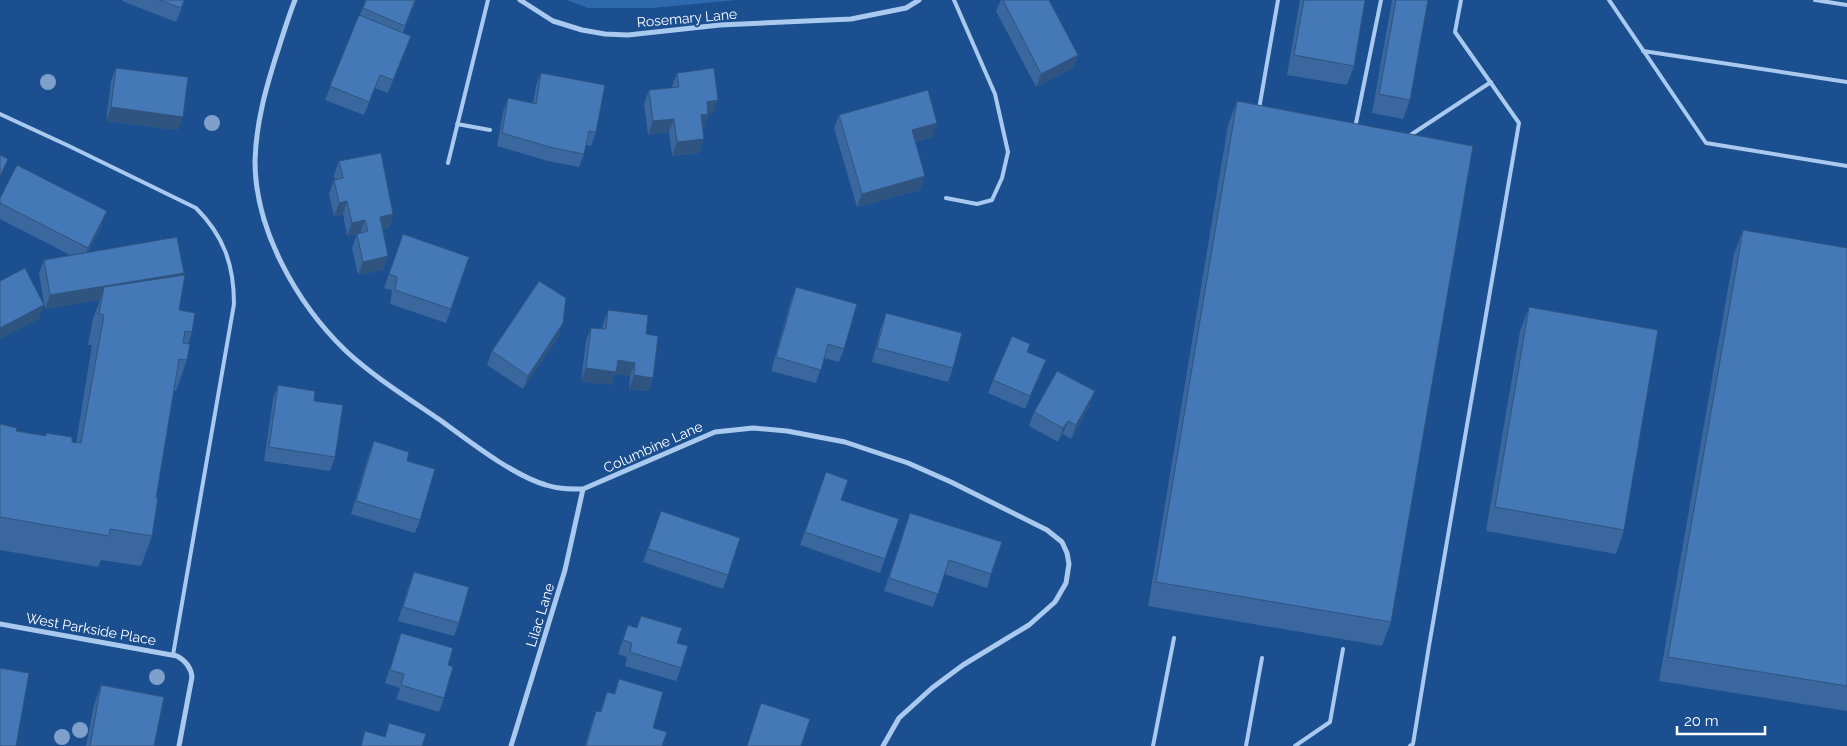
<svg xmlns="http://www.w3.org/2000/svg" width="1847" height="746" viewBox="0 0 1847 746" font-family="Raleway,sans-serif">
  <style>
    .green { fill: #2e69ad }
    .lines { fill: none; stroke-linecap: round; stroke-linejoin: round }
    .lane { stroke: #a9c9ee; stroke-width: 4 }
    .street { stroke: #a9c9ee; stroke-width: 5 }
    .tree { fill: #7ea0ca }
    .wall { fill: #3a679d }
    .shaded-wall { fill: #305480 }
    .building { fill: #4478b7; stroke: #305480 }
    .labels { text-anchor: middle; stroke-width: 4; stroke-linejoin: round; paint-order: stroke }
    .street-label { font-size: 14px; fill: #fff; stroke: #1b4f8f }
  </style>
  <rect width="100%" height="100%" fill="#1b4f8f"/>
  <!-- green -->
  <path class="green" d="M567 0H737L652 8H588Z"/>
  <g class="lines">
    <!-- lane -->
    <path class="lane" d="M1609 0 1706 143 1847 166
      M1815 0 1847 5
      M1643 51 1847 82
      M1259 109 1278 0
      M0 114 69 146 196 208C224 236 234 265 234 304L173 655
      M457 124 490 130
      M1355 128 1381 0
      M1409 136 1491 82
      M448 163 488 0
      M946 198 977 204 992 200 1002 178 1008 152 995 94 954 0
      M1153 746 1174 638
      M1246 746 1262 658
      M1295 746 1330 722 1343 649
      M1410 746 1413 744 1429 646 1519 123 1455 32 1461 0"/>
    <!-- street -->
    <path class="street" d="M295 0C289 15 284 31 279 47 267 84 256 121 255 161 255 230 297 304 346 351 374 377 408 398 440 420 469 441 512 475 546 485 558 489 570 489 583 489L715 432 753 428 787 431 845 442 908 463 951 482 1047 530 1062 542 1067 553 1069 564 1066 583 1055 602 1029 625 963 665 932 688 899 718 883 746
      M520 0 553 21 582 30 605 34 628 35 720 25 851 19 906 8 919 0
      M0 624 177 656C186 661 191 667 192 677L179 746
      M511 746 565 570 583 489"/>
  </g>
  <!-- trees -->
  <g class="tree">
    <circle cx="48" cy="82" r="8"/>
    <circle cx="212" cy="123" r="8"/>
    <circle cx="157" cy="677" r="8"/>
    <circle cx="80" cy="730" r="8"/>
    <circle cx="62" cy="737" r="8"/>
  </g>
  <!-- wall -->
  <path class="wall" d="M122 0H185L176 22 122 1Z
    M366 0H416L403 32 411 36 388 93 375 88 364 115 325 100Z
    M1001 0H1049L1078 55 1073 68 1036 87 996 11Z
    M1300 0H1365L1354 66 1347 85 1287 75Z
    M1392 0H1428L1410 100 1403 119 1372 113Z
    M116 68 178 130 106 121 111 81Z
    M541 73 596 132 591 146 586 145 584 154 579 167 548 161 497 146 503 112 508 98 533 103 536 86Z
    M677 73 713 114H708L704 128H703L699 153 672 156 669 132 648 135 644 104 649 90 673 88 672 86Z
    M1237 101 1391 622 1382 646 1148 606 1228 125Z
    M839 115 937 123 932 137 915 142 925 176 920 190 857 207 834 128Z
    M339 161 393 214 389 228 383 229 388 256 383 270 358 275 352 248 357 234 347 236 343 214 334 216 329 194 334 180H335L334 175Z
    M0 198 102 225 88 252 183 275 179 310 192 332 188 344 187 360 176 391 174 390 156 498 152 536 141 566 101 560 98 567 0 550V424L16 431 45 436 46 433 72 442 76 443 92 345H88L93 318 100 300 45 309 39 273 44 260 70 255 0 219Z
    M1743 230 1847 248V711L1659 681 1734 254Z
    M403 234 469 257 446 323 390 304 392 290 384 288Z
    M796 287 844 349 839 362 824 358 816 383 771 371 791 300Z
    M1529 307 1624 530 1616 554 1486 531 1520 331Z
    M608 310 646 334 653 378 648 391 629 389 630 376 615 374 611 385 581 381 586 341 591 328 602 329 603 324Z
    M886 313 953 368 948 382 872 362 881 327Z
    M563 323 558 337 523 389 487 365 492 351Z
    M1027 352 1041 373 1025 409 988 393 993 380Z
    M278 385 314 401 335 457 330 471 264 461 273 399Z
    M1090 405 1071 439 1063 434 1058 442 1029 426 1034 412Z
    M374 441 407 461 420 520 415 533 351 514 369 454Z
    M826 472 841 500 899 519 880 573 800 545Z
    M661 511 728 575 723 589 643 562Z
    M910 513 991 574 987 588 944 574 933 607 884 591Z
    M414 572 459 623 454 636 398 621 409 585Z
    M641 616 677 643 681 668 676 681 625 666 627 657 618 654 628 625 636 628Z
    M401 633 448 665 444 698 439 712 396 699 400 688 385 683Z
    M619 679 653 728 662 746H585L591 725 596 711 600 712 607 692 614 694Z
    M101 685 154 746H86L94 705Z"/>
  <!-- shaded-wall -->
  <path class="shaded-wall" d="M415 0H416L400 39Z
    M411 36 406 49 388 93 393 80Z
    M1078 55 1073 68 1036 87 1041 74Z
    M718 100 713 114 702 115 707 102Z
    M111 107 183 117 178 130 106 121Z
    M708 114 704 128 696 129 701 115Z
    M674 119 669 132 648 135 653 121Z
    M937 123 932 137 907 144 912 130Z
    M704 139 699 153 672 156 677 142Z
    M8 159 3 173 0 179V176Z
    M925 176 920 190 857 207 862 194Z
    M347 201 343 214 334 216 339 203Z
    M107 211 102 225 83 262 88 248Z
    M393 214 389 228 375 230 380 217Z
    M365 220 360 234 347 236 352 223Z
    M388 256 383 270 358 275 363 262Z
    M184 273 179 286 104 287 100 300 45 309 50 295Z
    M44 305 39 319 0 339V328Z
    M563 323 558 337 523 389 528 376Z
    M618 360 635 363 630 376 615 374 611 385 581 381 586 368Z
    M1046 360 1041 373 1025 409 1030 396Z
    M634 375 653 378 648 391 629 389Z
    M1095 391 1090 405 1071 439 1076 425Z
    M1068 421 1063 434 1058 442 1063 428Z"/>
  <!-- building -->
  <path class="building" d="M159 0H184L181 8Z
    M366 0H415L405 26 363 8Z
    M1003 0H1049L1078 55 1041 74Z
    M1304 0H1365L1354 66 1294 55Z
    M1396 0H1428L1410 100 1379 94Z
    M359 15 411 36 393 80 380 75 369 102 330 86Z
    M116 68 188 77 183 117 111 107Z
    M714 68 718 100 707 102 708 114 701 115 704 139 677 142 674 119 653 121 649 90 679 87 677 73Z
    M541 73 605 85 596 132 589 131 584 154 553 148 502 133 508 98 536 104Z
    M928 90 937 123 912 130 925 176 862 194 839 115Z
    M1237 101 1473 146 1391 622 1156 582Z
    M381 153 393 214 380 217 388 256 363 262 357 234 368 231 365 220 352 223 347 201 339 203 334 180 343 178 339 161Z
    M0 155 8 159 0 176Z
    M17 165 107 211 88 248 0 203V198Z
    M1743 230 1847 248V686L1668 657Z
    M403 234 469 257 451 309 395 290 397 277 389 274Z
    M177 237 184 273 50 295 44 260Z
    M25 268 44 305 0 328V281Z
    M185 275 179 310 195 313 192 332 185 331 183 343 190 344 187 360 179 359 156 498H158L152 536 110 529 109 536 0 517V424L17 428 16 431 46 436V433L72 437V442L81 443 104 315 99 314 104 287Z
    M539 281 566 298 563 323 528 376 492 351Z
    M796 287 857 304 844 349 828 344 821 370 776 357Z
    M1529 307 1658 330 1624 530 1495 507Z
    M608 310 648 315 646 334 658 336 653 378 634 375 635 363 618 360 616 372 586 368 591 328 606 329Z
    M886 313 962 333 953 368 877 348Z
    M1012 336 1030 344 1027 352 1046 360 1030 396 993 380Z
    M1057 371 1095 391 1076 425 1068 421 1063 428 1034 412Z
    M278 385 315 391 314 401 343 405 335 457 269 447Z
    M374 441 409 452 407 461 435 469 420 520 356 501Z
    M826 472 848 480 841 500 899 519 885 559 805 532Z
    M661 511 740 538 728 575 648 549Z
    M910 513 1002 542 991 574 949 560 938 594 889 578Z
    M414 572 469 587 459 623 403 607Z
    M641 616 682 628 677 643 688 646 681 668 630 652 632 643 623 640 628 625 637 628Z
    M401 633 453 648 448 665 453 667 444 698 401 685 404 674 390 670Z
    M0 668 29 673 16 746H0Z
    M619 679 663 692 653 728 667 732 662 746H586L596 711 601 712 607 692 615 694Z
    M101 685 164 697 154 746H90Z
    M761 703 810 719 801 746H747Z
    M389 723 426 734 422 746H361L365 731 385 737Z"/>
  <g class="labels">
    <!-- street labels -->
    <g class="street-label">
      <text transform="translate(687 18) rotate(-5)" y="5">Rosemary Lane</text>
      <text transform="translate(653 447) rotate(-24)" y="5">Columbine Lane</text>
      <text transform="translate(540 615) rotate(-73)" y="5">Lilac Lane</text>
      <text transform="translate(91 629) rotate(10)" y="5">West Parkside Place</text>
    </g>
  </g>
  <!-- scale -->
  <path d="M1677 726v8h88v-8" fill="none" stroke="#ffffff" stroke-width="2.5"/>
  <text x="1684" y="726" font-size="15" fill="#ffffff" stroke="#1b4f8f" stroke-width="4" paint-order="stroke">20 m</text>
</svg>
